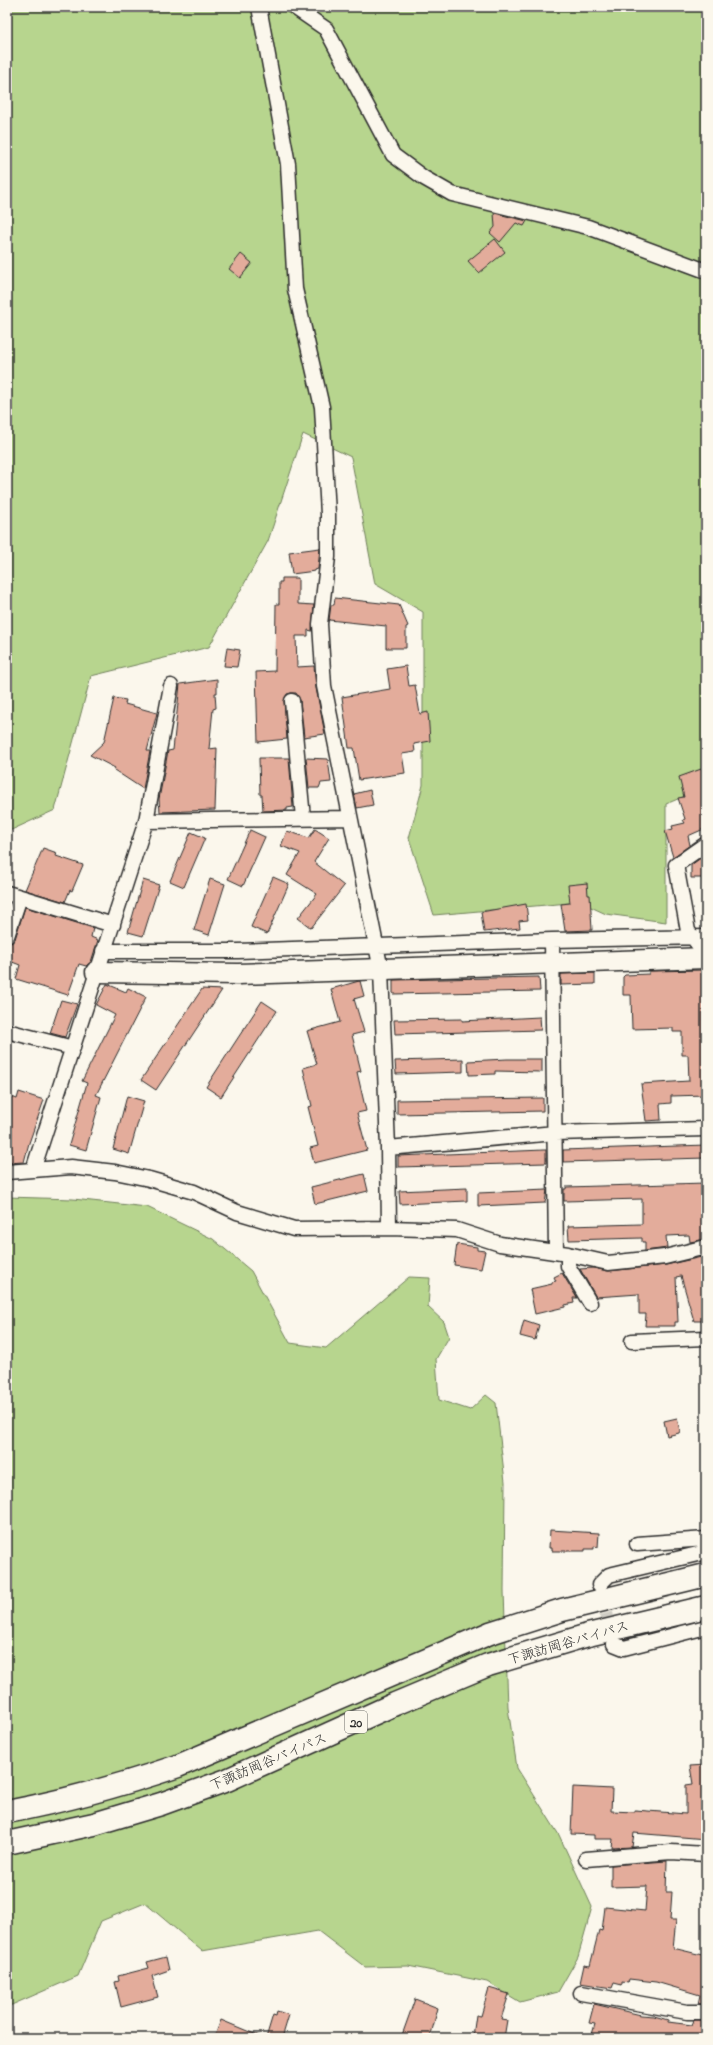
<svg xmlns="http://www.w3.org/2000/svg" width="713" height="2045" viewBox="0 0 713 2045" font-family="'Indie Flower','Klee One',sans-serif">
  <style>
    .green { fill: #b7d58e; stroke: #71805c }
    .building { fill: #e3ac9b; stroke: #2b2b2b }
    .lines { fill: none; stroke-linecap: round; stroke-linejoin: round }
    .street-tunnel { stroke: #d1cec5; stroke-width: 14; stroke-dasharray: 14 7; stroke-linecap: butt }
    .street-casing { stroke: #2b2b2b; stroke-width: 17 }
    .secondary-casing { stroke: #2b2b2b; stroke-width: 23 }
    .highway-casing { stroke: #2b2b2b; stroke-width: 25 }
    .street { stroke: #fbf7ec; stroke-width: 14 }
    .secondary { stroke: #fbf7ec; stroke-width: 20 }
    .highway { stroke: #fbf7ec; stroke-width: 22 }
    .labels { text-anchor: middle; stroke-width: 3.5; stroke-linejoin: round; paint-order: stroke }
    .shield { fill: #fbf7ec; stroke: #696865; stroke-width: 1 }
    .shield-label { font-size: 13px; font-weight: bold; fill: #2b2b2b }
    .street-label { font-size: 14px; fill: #2b2b2b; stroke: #fbf7ec }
  </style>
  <rect width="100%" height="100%" fill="#fbf7ec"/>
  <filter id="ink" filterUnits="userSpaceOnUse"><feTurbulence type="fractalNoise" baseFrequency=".025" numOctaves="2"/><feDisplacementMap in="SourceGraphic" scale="8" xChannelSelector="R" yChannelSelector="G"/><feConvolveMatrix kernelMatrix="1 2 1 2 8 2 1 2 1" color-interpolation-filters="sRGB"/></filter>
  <g filter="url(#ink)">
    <!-- green -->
    <path class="green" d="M7 7H706V787L666 804V922L606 914 580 902 434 915 409 838 423 785V612L375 584 351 457 303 434 268 541 209 647 91 676 55 810 7 832Z
      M7 1197 73 1199 147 1207 213 1239 251 1271 290 1343 326 1348 409 1277 430 1278 428 1307 444 1322 449 1337 436 1359 439 1400 470 1410 486 1395 496 1403 505 1482 504 1591 508 1708 517 1768 559 1835 592 1907 578 1957 558 1992 520 2002 487 1982 408 1966 365 1967 318 1931 202 1951 145 1903 101 1921 78 1976 7 2007Z"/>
    <!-- building -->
    <path class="building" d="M494 213 527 221 524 226 516 223 500 242 490 233 495 227Z
      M495 239 505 252 479 273 468 261Z
      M241 254 252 263 240 278 229 269Z
      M320 548 318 569 315 570V571L292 574 289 552Z
      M282 578H298V604L314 605 312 631 308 630V636H296L297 667 314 666 316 688 325 734 304 737 300 700 296 693H291L287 694 284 701 287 739 258 742 256 672 275 671 276 604H279V582H282Z
      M335 598 399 605 408 626 406 627V648H386V626L329 620 331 605H334Z
      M227 648 240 650 237 667 224 666Z
      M406 666 409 686 415 685 420 714 428 712 430 741 414 744 415 752 402 754 405 773 359 780 354 748H349L342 697 390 689 387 669Z
      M217 679V693H215L216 708 213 709 209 749 217 748 215 810 160 812 159 799 168 751 173 750 180 684Z
      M114 698 126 700 125 704 157 713 147 751H150L143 789 114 770 115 768 90 755 104 742Z
      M259 758H289L293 807 287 808V810L263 811 262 795H260Z
      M306 758 328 759 331 782 321 783 319 788H309Z
      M704 768 706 774V828L688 836 690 845 673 857 665 831 673 829 672 826 685 823 683 820 685 819 678 798 684 797 679 777Z
      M370 790 373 805 357 808 354 794Z
      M315 829 329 838 314 862 344 886 311 928 298 918 317 894 287 875 300 853 281 846 287 831 309 838Z
      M250 830 265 837 243 886 228 879Z
      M191 832 205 838 184 887 170 881Z
      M43 848 57 853 56 856 83 865 72 891 70 890 65 902 25 890Z
      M705 855 706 878H691V865Z
      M273 877 289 884 267 934 251 927Z
      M210 879 225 884 209 935 194 930Z
      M143 880 159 885 143 936 128 932Z
      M587 883 588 895H590L592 930 565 931 561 904 570 903 568 885Z
      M526 904 528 920 519 921 520 928 484 932 481 912Z
      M25 907 93 928 91 937 98 940 91 962 86 966 79 964 68 995 16 979 20 965 7 960 8 944 15 939Z
      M706 970V1095L671 1096V1103L660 1104 661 1120 646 1121 641 1084 689 1081 688 1055H682V1032H673V1028L632 1029 631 995H623V977L625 975 649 974V971Z
      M595 973V984L561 985V974Z
      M539 977 540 991 393 994V980Z
      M359 981H360L364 996 354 999 364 1032 352 1035 361 1071 357 1072 366 1111 357 1113 367 1150 314 1163 310 1148 318 1146 308 1107 312 1106 303 1068 317 1064 307 1031 340 1022 331 989Z
      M107 984 126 992 128 988 146 997 96 1095 101 1097 86 1150 69 1145 87 1083 82 1081 115 1015 96 1005Z
      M202 989 222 990 156 1090 141 1080Z
      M61 1000 77 1004 65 1037 50 1033Z
      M262 1001 277 1011 221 1097 206 1087Z
      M540 1017 541 1030 395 1034 394 1020 462 1019V1021Z
      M463 1059V1072L396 1074 395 1061Z
      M507 1059H542V1072L495 1071V1074L469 1075 468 1061Z
      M19 1092 44 1100 29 1143 24 1162 7 1163V1095L17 1099Z
      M127 1096 144 1101 129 1154 113 1149Z
      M543 1098V1111L397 1114V1100Z
      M706 1145V1158L563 1162V1150Z
      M544 1150H546V1163L398 1167V1156Z
      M364 1174 368 1191 315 1204 311 1187Z
      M706 1183V1239L690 1242 689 1235 666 1236 667 1248 645 1251V1242H642V1238L569 1240 568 1226 642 1224V1199L564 1201V1189H566V1187Z
      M467 1188V1201L400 1204 399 1191Z
      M547 1190 545 1203 478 1206V1193Z
      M457 1244 477 1247V1250L485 1251 481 1269 454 1265Z
      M706 1256V1321H694L681 1276 676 1277 678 1322H675V1326H645L646 1314H639V1294L596 1297 580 1269 593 1268 609 1271 666 1265Z
      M562 1273 577 1298H573L574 1303 565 1305V1307L535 1314 530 1289 552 1284V1282L556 1281 554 1277Z
      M524 1320 539 1325 535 1340 520 1336Z
      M677 1418 680 1431 679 1433 667 1436 664 1421Z
      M550 1530 599 1533 598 1547 594 1546V1549H585V1551H552V1548H549Z
      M706 1765V1839L634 1833 632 1847 612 1848 613 1839H594V1835L571 1834 573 1787 612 1789 611 1811 635 1812V1810L686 1814V1785L693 1784 690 1766Z
      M667 1861 666 1892H672L670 1920H676L673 1948 706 1956V2004H698L700 1995 656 1982 629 1979 628 1983 622 1982V1985L614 1983 612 1988 580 1983 584 1965 590 1966 599 1930 602 1931 605 1907 645 1911 647 1886 611 1887V1865Z
      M166 1957 169 1970 152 1976 158 1997 121 2007 115 1982 119 1981 118 1976 149 1968 147 1962Z
      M489 1988 509 1994 501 2019 507 2020 504 2038 473 2036 476 2015 481 2016Z
      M415 1999 438 2008 430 2038H401Z
      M594 2004 641 2015 654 2016 668 2020V2022L692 2025 694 2020H706V2038L679 2036 678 2038H591L595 2024 589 2023Z
      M277 2011 289 2015 282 2038H266L273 2015 276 2016Z
      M221 2020 264 2038H214Z"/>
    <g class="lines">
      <!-- street-tunnel -->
      <path class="street-tunnel" d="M601 1593 612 1637"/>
      <defs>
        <path id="street" d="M259 7 288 164 295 289 322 407 328 514V557L320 624 324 686 381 970 388 1148 389 1228
          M294 7 326 29 393 155 424 178 452 194 588 227 706 271
          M292 701 303 818
          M146 821 350 818
          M706 844 676 865 688 931 706 955
          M7 893 113 925
          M7 936 20 897
          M552 940 706 937
          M103 951H238L552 940 556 1252
          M7 1031 73 1048
          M388 1148 555 1133 706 1129
          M33 1170 146 821 171 686
          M7 1172 71 1167 115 1172 149 1179 194 1192 237 1212 294 1229 389 1228 457 1230 500 1244 568 1254 608 1263 665 1257 706 1247
          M568 1254V1266L590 1303
          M632 1341 706 1338
          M637 1544 706 1539
          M599 1585 609 1575 706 1552
          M614 1644 624 1648 706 1627
          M586 1859 671 1852 706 1854
          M581 1993 687 2012H706"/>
        <path id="secondary" d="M96 972 238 974 706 958"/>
        <path id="highway" d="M7 1812C65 1801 122 1785 178 1766L490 1633 562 1610 706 1575
          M7 1843 94 1824 161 1804 227 1780 395 1704 488 1665 588 1635 706 1607"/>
      </defs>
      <!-- street casing -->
      <use href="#street" class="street-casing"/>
      <!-- secondary casing -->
      <use href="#secondary" class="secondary-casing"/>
      <!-- highway casing -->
      <use href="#highway" class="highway-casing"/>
      <!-- street -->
      <use href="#street" class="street"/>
      <!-- secondary -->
      <use href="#secondary" class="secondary"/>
      <!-- highway -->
      <use href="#highway" class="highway"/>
    </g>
  </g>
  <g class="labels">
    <!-- shield labels -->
    <rect class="shield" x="345" y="1711" width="22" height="22" rx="3"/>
    <g class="shield-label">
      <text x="356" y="1727">20</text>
    </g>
    <!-- street labels -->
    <g class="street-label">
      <text transform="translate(568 1642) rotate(-16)" y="5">下諏訪岡谷バイパス</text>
      <text transform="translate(268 1761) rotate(-23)" y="5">下諏訪岡谷バイパス</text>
    </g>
  </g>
  <!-- margin -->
  <rect width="713" height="2045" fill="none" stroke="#fbf7ec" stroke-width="24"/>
  <rect x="12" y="12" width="689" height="2021" fill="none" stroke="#2b2b2b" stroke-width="1.5" filter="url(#ink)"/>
</svg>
